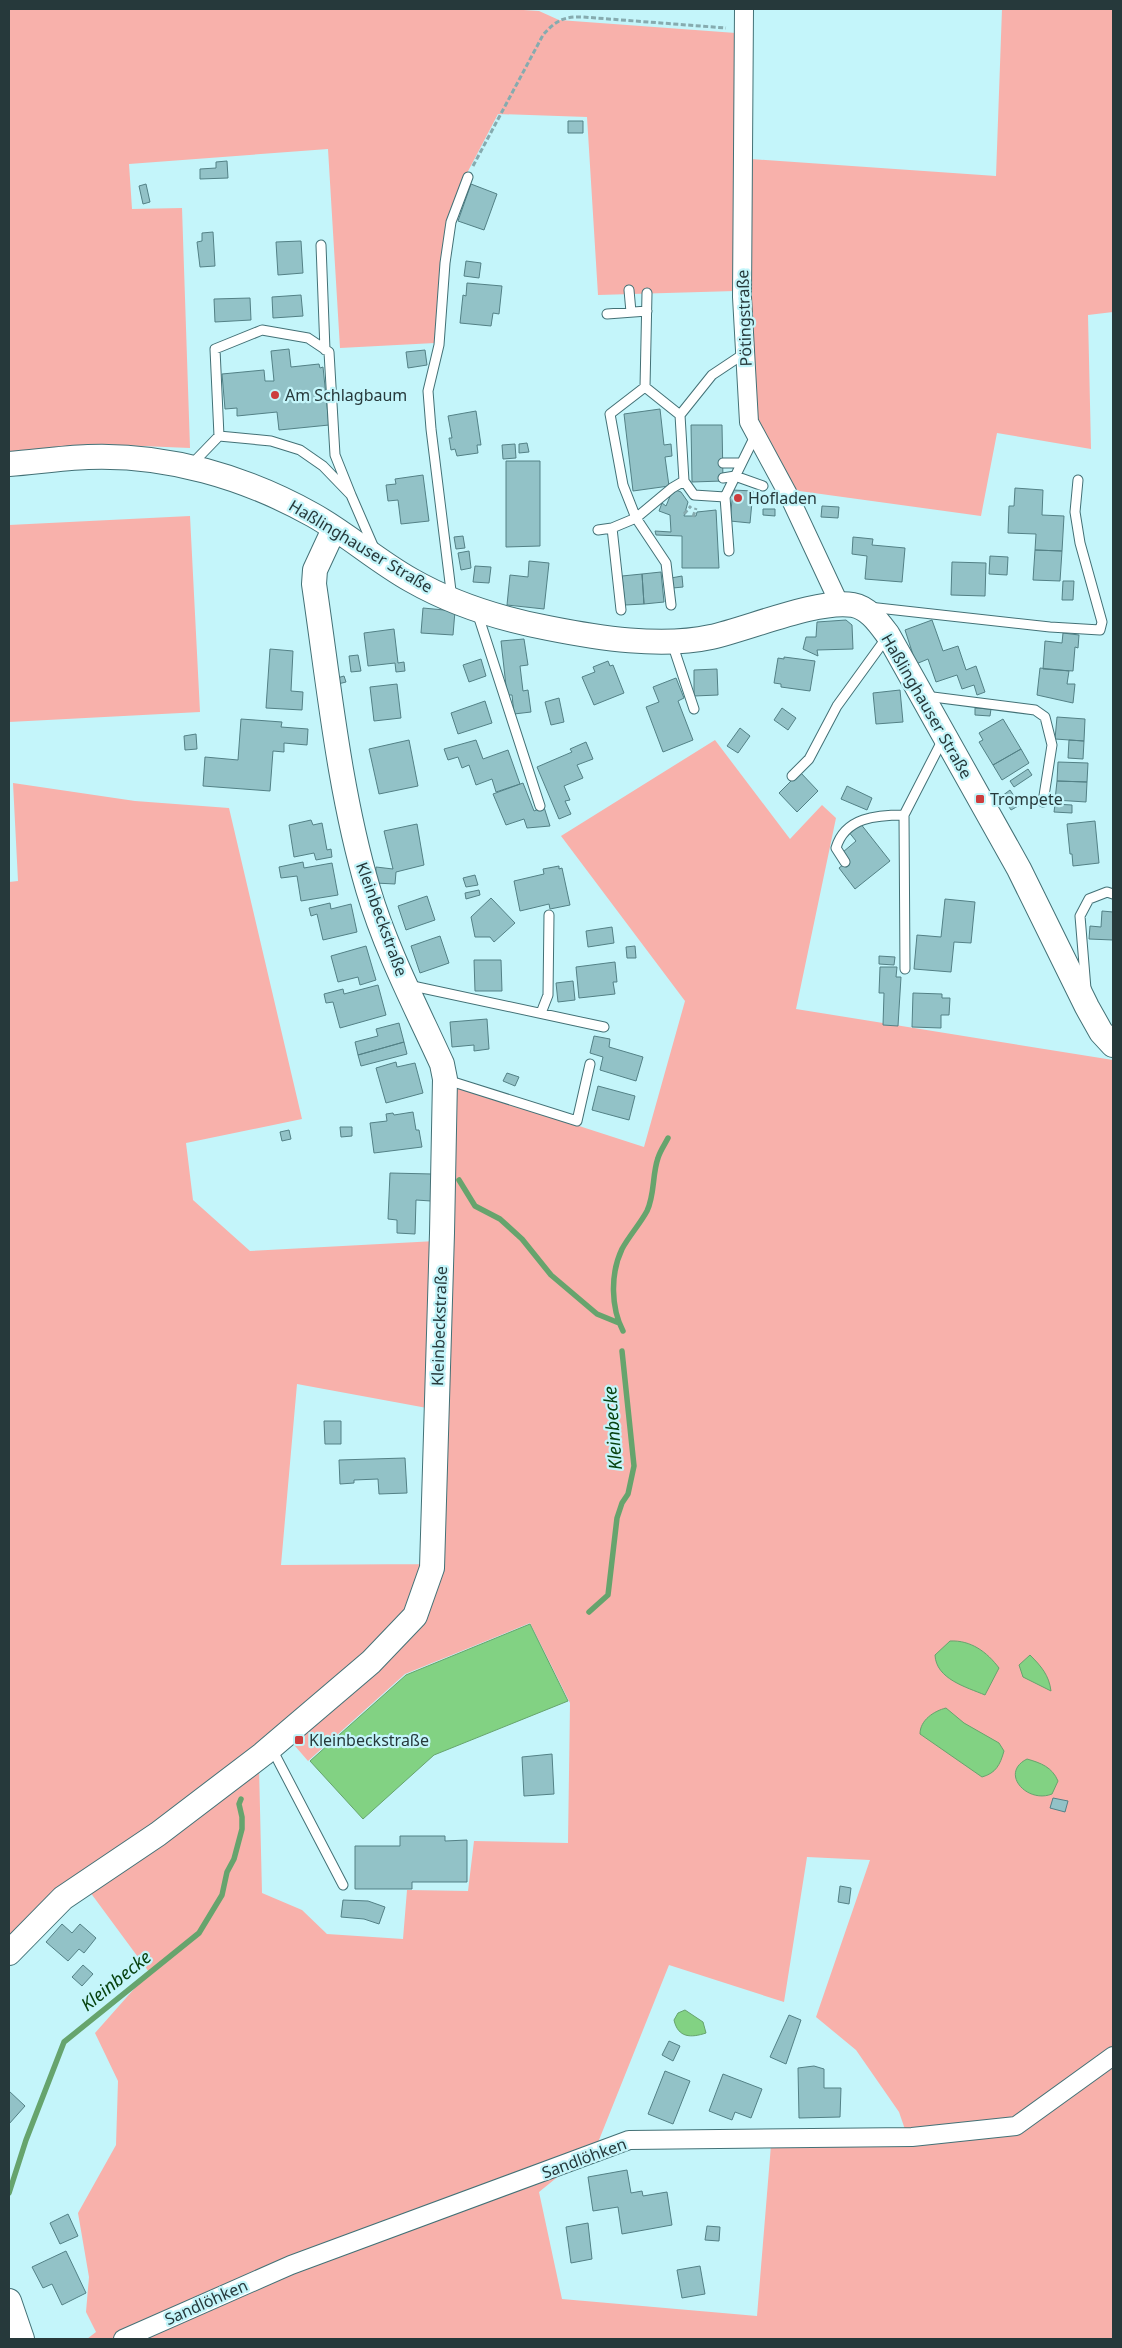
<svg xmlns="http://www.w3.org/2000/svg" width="1122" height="2348" viewBox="0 0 1122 2348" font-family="'Noto Sans',sans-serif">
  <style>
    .green { fill: #f8b1ab; fill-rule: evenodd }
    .water { fill: #82d283; stroke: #66a46d }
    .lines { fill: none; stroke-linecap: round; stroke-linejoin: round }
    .stream { stroke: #66a46d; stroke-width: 5.5 }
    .building { fill: #92c2c7; stroke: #538186 }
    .lane-casing { stroke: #437176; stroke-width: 11 }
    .street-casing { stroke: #437176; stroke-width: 20 }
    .secondary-casing { stroke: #437176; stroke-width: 26 }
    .path { stroke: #86abaf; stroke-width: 3; stroke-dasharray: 5 2.5; stroke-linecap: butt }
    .lane { stroke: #fff; stroke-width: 9 }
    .street { stroke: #fff; stroke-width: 18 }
    .secondary { stroke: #fff; stroke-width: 24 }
    .poi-dot { fill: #cc3d3e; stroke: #c4f5fa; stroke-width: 2 }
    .labels { text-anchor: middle; stroke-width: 4.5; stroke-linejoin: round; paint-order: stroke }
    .street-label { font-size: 16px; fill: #26393b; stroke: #c4f5fa }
    .poi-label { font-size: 16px; fill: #26393b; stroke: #c4f5fa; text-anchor: start }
    .water-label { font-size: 18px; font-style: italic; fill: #07420f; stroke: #c4f5fa }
  </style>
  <rect width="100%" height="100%" fill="#c4f5fa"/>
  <!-- green -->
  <path class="green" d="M9 9H508L539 11 559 20 736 33 735 291 598 295 587 117 498 114 465 177 456 201 435 343 340 348 328 149 129 164 132 209 182 208 190 448 93 444 9 452Z
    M1002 9H1113V312L1088 315 1091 449 997 433 981 516 792 490 762 434 754 407 750 349 751 159 996 176Z
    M190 516 200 712 9 722V525Z
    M715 740 790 839 822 805 836 818 796 1009 1113 1060V2339H87L96 2332 86 2312 89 2277 78 2213 116 2145 118 2081 95 2033 149 1972 90 1892 259 1767 262 1893 302 1910 327 1934 403 1939 407 1890 468 1891 474 1841 568 1843 570 1703 530 1623 405 1674 308 1761 289 1739 419 1617 449 1084 644 1147 685 1001 561 836ZM807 1857 870 1860 816 2017 856 2050 899 2112 910 2144 771 2145 757 2316 562 2299 539 2192 597 2145 669 1965 784 2002Z
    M13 783 135 801 229 808 302 1119 186 1143 193 1200 250 1251 436 1241 427 1408 297 1384 281 1565 423 1564 410 1614 359 1663 9 1947V882L18 881Z"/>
  <!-- water -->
  <path class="water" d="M530 1624 568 1701 434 1755 363 1819 310 1761 406 1675Z
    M950 1641C971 1640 987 1652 999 1668L985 1695C966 1687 936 1679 935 1655Z
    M1030 1655C1041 1666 1049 1675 1051 1691L1023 1677 1019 1665Z
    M946 1708 964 1723 999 1743 1004 1751C1000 1765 996 1773 982 1777L920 1734C920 1720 934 1711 946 1708Z
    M1027 1759C1041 1763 1052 1767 1058 1781L1052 1794C1027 1804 999 1773 1027 1759Z
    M685 2010 703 2022 706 2033C691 2038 678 2038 674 2020L678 2013Z"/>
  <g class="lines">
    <!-- stream -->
    <path class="stream" d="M459 1180 475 1206 500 1219 522 1239 551 1275 597 1314 619 1323
      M623 1331C611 1308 610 1274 622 1249 629 1236 640 1224 647 1211 655 1194 652 1175 658 1158 660 1151 665 1144 668 1138
      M589 1612 608 1595 617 1518 622 1503 628 1494 634 1466 622 1351
      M9 2193 26 2140 64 2042 199 1933 222 1895 227 1872 234 1859 242 1829V1817L239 1804 241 1799"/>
  </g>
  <!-- building -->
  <path class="building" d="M568 121H583V133H568Z
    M227 161 228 178 200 179V169L216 168V162Z
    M146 184 150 202 143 204 139 186Z
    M471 184 497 194 484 230 458 221Z
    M213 232 215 266 200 267 197 242 202 241V233Z
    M301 241 303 273 278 275 276 242Z
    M466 261 481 263 479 278 464 276Z
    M467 283 502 286 499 314 493 313 491 326 460 323 463 295 466 296Z
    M301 295 303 316 273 318 272 297Z
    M250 298 251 320 215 322 214 299Z
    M289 349 291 367 319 364 320 368 323 367 329 425 279 430 277 412 237 416V408L225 409 222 374 264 370 265 381H274L271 351Z
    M425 350 427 365 408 368 406 352Z
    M660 409 664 445 671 444 672 456 665 457 669 486 633 491 624 414Z
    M476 411 481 445H477L478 453 457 456 455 449 451 450 449 438H452L448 416Z
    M691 425H722L723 481 692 482Z
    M527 443 529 452 519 453V444Z
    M515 444 516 458 503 459 502 445Z
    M506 461H540V546L506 547Z
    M423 475 429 521 401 524 398 500 388 501 386 485 396 484 395 479Z
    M1015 488 1043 490 1042 515 1064 516 1062 551 1035 550 1036 534 1008 533 1009 506H1014Z
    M673 489 681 492 688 502 684 516H696L697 512 716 510 719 568H682V536L656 535 655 531 671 532 670 515 659 511 662 503 666 506Z
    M733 490 753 491 750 523 730 521Z
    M822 506 839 507 838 518 821 517Z
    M763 509H775V516L763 515Z
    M463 536 465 548 456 549 454 537Z
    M853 537 873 539 872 545 905 548 902 582 865 579 867 556 852 554Z
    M1035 550 1062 551 1060 581 1033 580Z
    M469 551 471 568 461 570 458 553Z
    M990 556 1008 557 1007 575 989 574Z
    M529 561 549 563 544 609 507 605 510 575 528 577Z
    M952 562 986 563 985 596 951 595Z
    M475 566 491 567 489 583 473 582Z
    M661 572 664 602 644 604 642 574Z
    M642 574 644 604 625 605 622 576Z
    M682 576 683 587 673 588 671 578Z
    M1063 581H1074L1073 600H1062Z
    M423 608 455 611 453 635 421 633Z
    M846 620 852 625 853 649 817 650 818 656 803 649 806 637H816L817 622Z
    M932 620 943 651 958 646 966 670 976 666 985 692 977 695 974 685 962 689 957 675 936 682 928 659 916 664 905 630Z
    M394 629 398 663 404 662 405 671 396 672 395 663 368 666 364 633Z
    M1063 633 1079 635 1078 648 1075 647 1073 671 1043 669 1045 641 1062 643Z
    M524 639 528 665 520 666 523 691 528 690 531 712 514 714 512 695H507L501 641Z
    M270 649 293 651 291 691 303 692 302 710 266 708Z
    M358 655 361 671 351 672 349 656Z
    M784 657 815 661 810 691 781 687V684L774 683 778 658 784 659Z
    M481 659 486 676 469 682 463 665Z
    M608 661 610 666 613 665 624 693 594 705 582 677 595 672 593 667Z
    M1040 668 1069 671 1067 684H1075L1073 703 1037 695Z
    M717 669 718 695 694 696V670Z
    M344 676 346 682 338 684 337 678Z
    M676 678 684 698 678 701 693 740 663 752 646 707 659 702 653 687Z
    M397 684 401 718 374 721 370 687Z
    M900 690 903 722 876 724 873 693Z
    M559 698 564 722 551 725 545 702Z
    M485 701 492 723 458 734 451 713Z
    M782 708 796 718 788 730 774 720Z
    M975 708 991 709 990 716 975 715Z
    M1057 717 1085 719 1084 741 1055 739Z
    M241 719 282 722 281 727 308 729 307 745 284 743V752L273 751 270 791 203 786 205 757 238 760Z
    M1003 719 1021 749 993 765 979 742 983 740 979 733Z
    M740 728 750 736 738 753 727 746Z
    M196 734 197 749 185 750 184 736Z
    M409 740 418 786 379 794 369 749Z
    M476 740 483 759 508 750 520 784 496 792 492 779 476 785 469 765 462 768 458 757 448 760 444 749Z
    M1069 740 1084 741 1083 759 1068 758Z
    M586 742 593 759 577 765 583 778 564 786 570 800 565 801 571 814 559 819 537 767 572 752 570 749Z
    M1021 749 1029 763 1002 780 993 765Z
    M1058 762 1088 763 1087 782 1057 781Z
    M1028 769 1032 775 1014 787 1010 781Z
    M800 772 818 791 797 812 779 793Z
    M1057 781 1087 782 1086 802 1055 800Z
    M523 783 534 811 544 807 550 826 527 828 524 819 506 825 493 794Z
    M847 786 872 798 867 810 841 799Z
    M1010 790 1020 805 1011 810 1002 796Z
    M1055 804 1072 805V813L1054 812Z
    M311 820 313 825 322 823 327 850 331 849 332 857 316 860 314 853 294 857 289 825Z
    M1095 821 1099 863 1073 866 1072 854H1070L1067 824Z
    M860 823 890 861 855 889 839 868 849 860 843 852 856 841 848 831Z
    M417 824 424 865 396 872 395 884 375 883 376 867 393 869 384 831Z
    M303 862 304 868 332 863 338 895 301 901 297 876 281 878 279 867Z
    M559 866V869L562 868 570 905 550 909 549 904 520 911 514 881 544 874 543 869Z
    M475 875 478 885 466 887 463 878Z
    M479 890 480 895 466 899 465 893Z
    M427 896 435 920 406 930 398 906Z
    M491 898 515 923 494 942 490 937H475L471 917Z
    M945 899 975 902 971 943 954 942 951 972 914 969 917 935 941 937Z
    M330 903 331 909 351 904 357 932 323 940 317 914 311 916 309 908Z
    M1102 911 1113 912V940L1089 939 1090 926 1101 927Z
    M612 927 614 943 588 947 586 931Z
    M440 936 449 963 420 973 411 946Z
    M366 946 376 980 360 985 358 977 338 982 331 956Z
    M635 946 636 958H627L626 947Z
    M879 956 895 957 894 965 879 964Z
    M474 960H501L502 991H475Z
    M615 962 617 982H613L615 994 579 998 576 967Z
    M880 967H897L896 977H901L898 1026 883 1025 884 993H879Z
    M573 981 575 1000 558 1002 556 983Z
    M378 985 386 1015 340 1028 333 1002 326 1003 324 994 343 989 344 994Z
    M913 993 942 994V998H950L949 1015H941V1028L912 1027Z
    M487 1019 489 1049 474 1051V1045L452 1047 450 1022Z
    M399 1023 404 1042 358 1055 355 1042 378 1036 376 1029Z
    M594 1036 610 1039 609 1047 643 1057 636 1081 600 1070 603 1057 590 1053Z
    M404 1042 407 1054 361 1066 358 1055Z
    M396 1062 397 1067 415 1063 423 1093 386 1103 376 1068Z
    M507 1073 519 1077 515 1086 503 1081Z
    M598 1086 635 1096 629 1120 592 1110Z
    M413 1112 416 1130H419L422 1147 374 1153 370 1123 387 1121 386 1114 393 1113 394 1115Z
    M340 1127H352V1136L341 1137Z
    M289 1130 291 1139 282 1141 280 1132Z
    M390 1173 432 1174 431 1201 416 1200 415 1234 397 1233V1220L388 1219Z
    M324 1421H341V1444H325Z
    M405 1458 407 1493 379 1494 378 1479 354 1480V1483L340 1484 339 1460Z
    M552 1754 554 1794 524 1796 522 1757Z
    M1053 1798 1068 1801 1065 1812 1050 1808Z
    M400 1836H445V1841L467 1840V1882H412V1889H355V1846H400Z
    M840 1886 851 1888 849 1904 838 1902Z
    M343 1900 368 1901 385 1907 379 1924 364 1919 341 1917Z
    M62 1924 72 1933 80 1924 96 1938 84 1953 79 1949 68 1961 46 1942Z
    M83 1965 93 1974 82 1986 72 1977Z
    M789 2015 801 2020 786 2064 770 2057Z
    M669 2041 680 2046 673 2061 662 2055Z
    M814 2066 824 2069V2088H841L840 2117 799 2118 798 2068Z
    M665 2071 690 2081 673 2124 648 2114Z
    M723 2074 762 2089 751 2118 735 2112 732 2120 709 2111Z
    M9 2091 25 2106 9 2124Z
    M627 2170 631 2193 642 2191 643 2196 667 2192 672 2225 622 2234 618 2207 593 2211 588 2177Z
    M68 2214 78 2236 60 2244 50 2223Z
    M588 2223 592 2259 571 2263 566 2227Z
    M707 2226 720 2227 719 2241 705 2240Z
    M66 2251 86 2293 62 2305 52 2284 43 2288 32 2267Z
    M700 2266 705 2294 682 2298 677 2270Z"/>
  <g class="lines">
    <defs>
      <path id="lane" d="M321 245 325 350
        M629 290 631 312
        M607 314 647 311
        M645 387 647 293
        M219 436 215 349 262 330 308 338 329 352 335 455 351 495
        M723 463H741
        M191 465 219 436 271 441 300 450 323 466 351 495 374 548
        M723 478 735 476 763 486
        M725 497 694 495 684 481 680 415 712 375 745 353
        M612 528 636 518 672 488 684 481
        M598 530 612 528 621 610
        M729 551 725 497 756 434
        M452 599 431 429 428 391 439 345 445 263 451 222 468 177
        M671 605 666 563 636 518 623 485 610 414 645 387 680 415
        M869 607 1050 627 1100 630 1102 622 1080 543 1075 512 1078 480
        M477 612 540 806
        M672 643 694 709
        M925 696 1035 710 1045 717 1052 745 1043 802
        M792 776 809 759 837 706 887 637
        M904 815 943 739
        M845 862 836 848C845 817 877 815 904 815L905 969
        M408 985 604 1027
        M1086 989 1080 916 1089 899 1107 892 1113 894
        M541 1013 548 995 549 915
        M447 1080 577 1121 590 1064
        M272 1749 343 1885"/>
      <path id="street" d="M744 9 742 297 749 422 789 496 840 605
        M123 2339 291 2265 629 2140 912 2137 1016 2126 1113 2056"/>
      <path id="secondary" d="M9 464C35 462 62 458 88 457 167 454 245 477 313 515 347 534 377 561 411 580 453 604 501 619 548 628 598 638 661 648 711 637 748 629 818 599 853 605 869 608 879 623 888 635L1019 869 1087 1007 1101 1032 1113 1045
        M9 1953 63 1898 158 1834 263 1754 371 1662 415 1616 432 1568 442 1233 445 1079 442 1064C416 1007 386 950 368 889 339 790 329 686 314 584L315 570 334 529
        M9 2301 22 2339"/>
    </defs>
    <!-- lane casing -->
    <use href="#lane" class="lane-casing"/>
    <!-- street casing -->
    <use href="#street" class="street-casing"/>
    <!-- secondary casing -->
    <use href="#secondary" class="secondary-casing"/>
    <!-- path -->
    <path class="path" d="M473 166 543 35C555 21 564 16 583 17L726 28
      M684 514 691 506
      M693 517 696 508"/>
    <!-- lane -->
    <use href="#lane" class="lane"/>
    <!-- street -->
    <use href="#street" class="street"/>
    <!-- secondary -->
    <use href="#secondary" class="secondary"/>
  </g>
  <!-- markers -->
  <g class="poi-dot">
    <circle cx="275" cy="395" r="5"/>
    <circle cx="738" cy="498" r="5"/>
    <rect x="975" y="794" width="10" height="10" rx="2.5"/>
    <rect x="294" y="1735" width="10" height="10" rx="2.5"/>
  </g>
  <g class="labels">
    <!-- street labels -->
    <g class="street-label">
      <text transform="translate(744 318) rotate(-92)" y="6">Pötingstraße</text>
      <text transform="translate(361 546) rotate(31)" y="6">Haßlinghauser Straße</text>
      <text transform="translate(927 706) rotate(60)" y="6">Haßlinghauser Straße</text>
      <text transform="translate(382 919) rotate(70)" y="6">Kleinbeckstraße</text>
      <text transform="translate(439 1326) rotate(-88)" y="6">Kleinbeckstraße</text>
      <text transform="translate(584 2158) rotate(-20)" y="6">Sandlöhken</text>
      <text transform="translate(206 2302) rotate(-24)" y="6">Sandlöhken</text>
    </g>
    <!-- poi labels -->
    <g class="poi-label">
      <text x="285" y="401">Am Schlagbaum</text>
      <text x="748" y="504">Hofladen</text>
      <text x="990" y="805">Trompete</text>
      <text x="309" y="1746">Kleinbeckstraße</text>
    </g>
    <!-- water labels -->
    <g class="water-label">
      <text transform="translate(613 1428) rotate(-94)" y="6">Kleinbecke</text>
      <text transform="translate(116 1981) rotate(-39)" y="6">Kleinbecke</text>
    </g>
  </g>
  <!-- border -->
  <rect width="1122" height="2348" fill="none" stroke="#26393b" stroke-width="20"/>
</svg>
